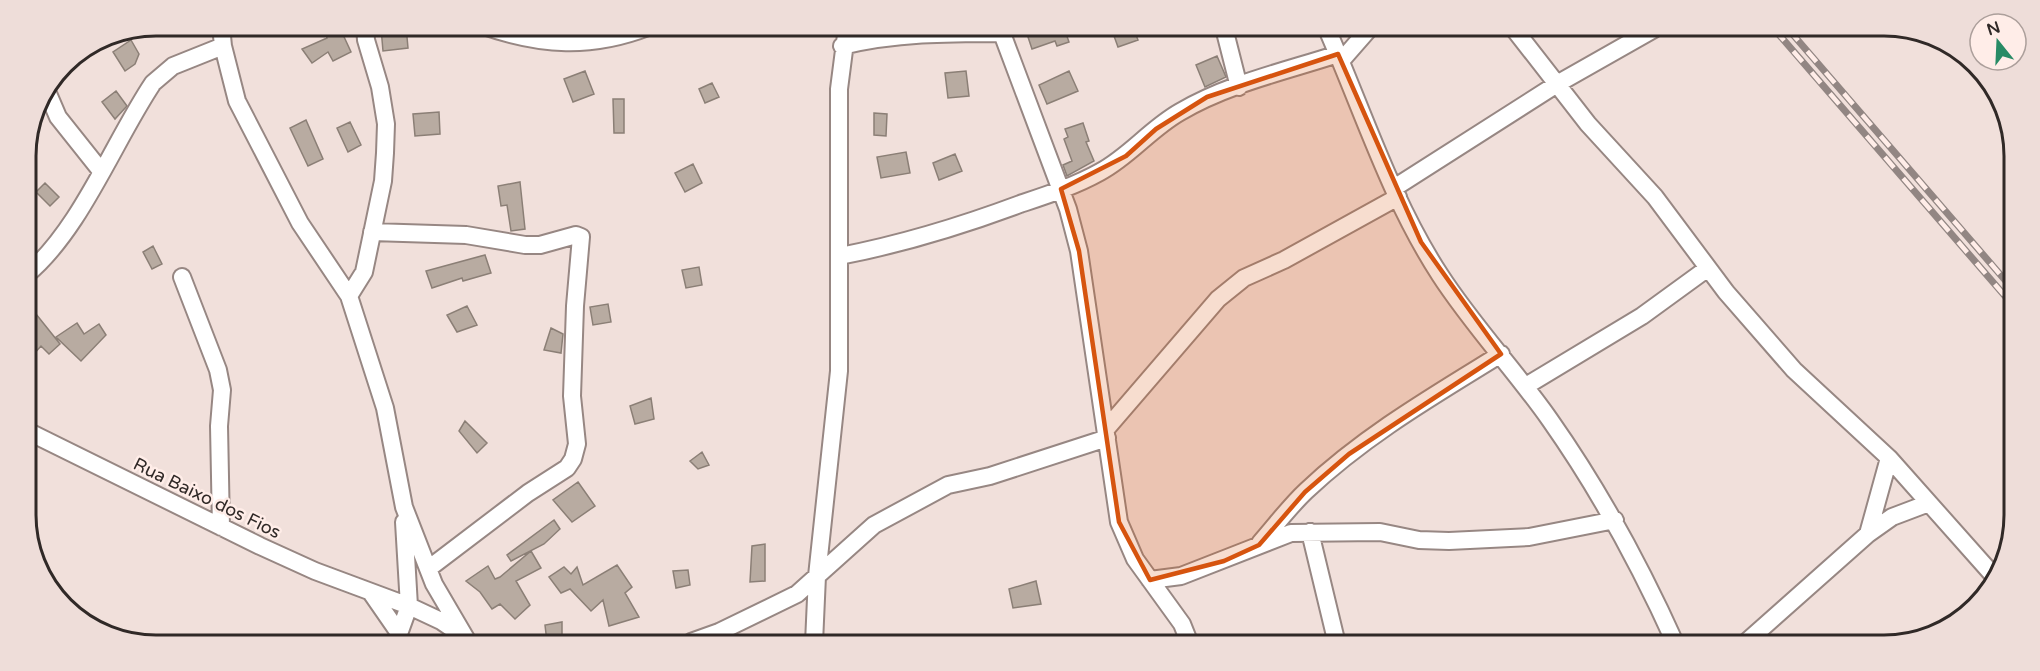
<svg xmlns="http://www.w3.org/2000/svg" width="2040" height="671" viewBox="0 0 2040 671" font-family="'Varela Round',sans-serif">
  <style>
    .building { fill: #b8aba1; stroke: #8b7f76; stroke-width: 1.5 }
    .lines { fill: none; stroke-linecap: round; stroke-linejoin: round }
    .minor-casing { stroke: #978783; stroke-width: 20 }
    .minor { stroke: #fff; stroke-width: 16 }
    .rail-casing { stroke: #928683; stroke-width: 7 }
    .rail { stroke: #ffede8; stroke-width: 4.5; stroke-dasharray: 14; stroke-linecap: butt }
    .marked { fill: #d6540f; fill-opacity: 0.2; stroke: #d6540f; stroke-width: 4.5; stroke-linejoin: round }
    .labels { text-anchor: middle; stroke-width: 5; stroke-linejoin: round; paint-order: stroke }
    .street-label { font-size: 18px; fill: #302927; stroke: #ffede8 }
    .rim { fill: none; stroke: #302927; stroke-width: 3 }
  </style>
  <rect width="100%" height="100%" fill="#f1e0db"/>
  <!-- building -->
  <path class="building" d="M323 26H339L351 52 333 61 328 52 312 63 302 49 327 38Z
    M406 26 408 48 383 51 381 28Z
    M1025 28H1064L1069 42 1057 46 1055 41 1032 49Z
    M1134 30 1138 40 1118 47 1114 36Z
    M131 40 139 54 135 64 125 71 113 52Z
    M1217 56 1226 77 1205 87 1196 65Z
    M585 71 594 94 573 102 564 79Z
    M966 71 969 96 948 98 945 73Z
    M1069 71 1078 91 1047 104 1039 85Z
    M712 83 719 97 705 103 699 89Z
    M116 91 127 106 115 119 102 102Z
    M613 99H624V133H614Z
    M439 112 440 134 415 136 413 114Z
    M874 113 887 114 886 136 874 135Z
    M306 120 323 159 308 166 290 128Z
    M350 122 361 145 348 152 337 128Z
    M1083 123 1089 141 1086 142 1094 161 1067 176 1063 165 1072 161 1064 139 1068 137 1065 129Z
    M906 152 910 173 881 178 877 157Z
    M955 154 962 171 939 180 933 163Z
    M693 164 702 183 685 192 675 173Z
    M520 182 525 229 511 231 507 205 501 206 498 186Z
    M45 183 59 197 50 206 36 192Z
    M153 246 162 264 152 269 143 252Z
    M485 255 491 273 463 281 462 278 432 288 426 271Z
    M699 267 702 285 686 288 682 270Z
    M608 304 611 322 593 325 590 307Z
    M467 306 477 325 457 332 447 315Z
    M36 314 60 344 49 354 41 346 33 355 27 349V321Z
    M77 323 84 334 99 324 106 335 81 361 56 337Z
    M551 328 563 334 561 353 544 350Z
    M651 398 654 419 635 424 630 406Z
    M465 421 487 443 477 453 459 431Z
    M702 452 709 465 698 469 690 461Z
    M578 482 595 506 572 522 553 500Z
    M554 520 560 529 544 544 511 561 507 555Z
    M765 544V581L750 582 752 546Z
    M531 551 541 568 516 581 530 605 515 619 500 604 492 609 480 592 466 581 488 566 495 579 500 577Z
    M617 565 632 587 625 593 639 617 609 626 603 600 591 611 570 589 561 593 549 577 564 567 571 574 577 567 583 585Z
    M688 570 690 585 676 588 673 571Z
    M1036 581 1041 604 1013 608 1009 589Z
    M562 622V642H547L545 625Z"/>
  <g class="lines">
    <defs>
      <path id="minor" d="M221 26 223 46 237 101 300 223 349 296 385 408 404 507 434 584 468 642
        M484 26C541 46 591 49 648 27
        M1000 28 1068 209 1079 251 1119 522 1135 559 1182 624 1190 644
        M1224 28 1239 87
        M1327 29C1363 111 1391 200 1440 275 1473 326 1515 370 1550 420 1600 491 1640 565 1676 645
        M1514 29 1588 124 1655 197 1726 292 1794 370 1889 458 1993 575
        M842 46C896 33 947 33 1002 33
        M1341 61 1369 29
        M46 89 58 117 101 171
        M1394 188 1557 84 1654 29
        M372 232 466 235 525 245H540L576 235 581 237 575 306 572 396 577 444 573 459 567 468 528 493 428 569
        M840 256C902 244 961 226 1020 204 1047 195 1075 186 1100 172 1130 156 1150 129 1180 112 1227 84 1286 71 1338 54
        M26 275C80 231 114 141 153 83L173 66 223 46
        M182 277 218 370 222 390 219 426 221 527
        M349 296 364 272 383 181 385 153 386 124 380 87 366 40 365 26
        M1526 386 1642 316 1708 268
        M1107 428 1218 299 1244 278 1284 260 1398 197
        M27 431 260 546 315 571 409 606 441 621 460 634
        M1310 532 1337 644
        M1868 534 1889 458
        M1260 543C1275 526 1289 507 1306 491 1364 436 1433 396 1501 354
        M1150 580 1181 576 1291 533 1380 532 1419 540 1449 541 1529 537 1615 520
        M372 594 399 633
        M396 642 409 606 404 522
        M691 642 719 632 797 594 874 525 948 485 990 476 1107 438
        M814 643 817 576 839 371V89L847 27
        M1743 645 1868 534 1892 517 1929 503"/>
    </defs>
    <!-- minor casing -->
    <use href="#minor" class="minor-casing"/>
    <!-- minor -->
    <use href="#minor" class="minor"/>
    <defs>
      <path id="rail" d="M1775 30 2011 303
        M1789 30 2011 287"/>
    </defs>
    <!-- rail casing -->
    <use href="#rail" class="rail-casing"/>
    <!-- rail -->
    <use href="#rail" class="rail"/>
  </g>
  <!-- marked area -->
  <path class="marked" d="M1338 54 1421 242 1501 354 1349 454 1305 492 1259 545 1224 561 1150 580 1119 522 1079 251 1061 189 1126 156 1156 129 1207 97Z"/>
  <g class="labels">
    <!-- street labels -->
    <g class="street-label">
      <text transform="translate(207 498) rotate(26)" y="6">Rua Baixo dos Fios</text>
    </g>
  </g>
  <!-- crop -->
  <path d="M0 0H2040V671H0ZM156 36H1884A120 120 0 0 1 2004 156V515A120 120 0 0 1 1884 635H156A120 120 0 0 1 36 515V156A120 120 0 0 1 156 36Z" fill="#eeddd9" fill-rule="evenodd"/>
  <path class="rim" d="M156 36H1884A120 120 0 0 1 2004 156V515A120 120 0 0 1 1884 635H156A120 120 0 0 1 36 515V156A120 120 0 0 1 156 36Z"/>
  <!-- north arrow -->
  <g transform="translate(1998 42) rotate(342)"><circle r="28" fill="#ffede8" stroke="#ac9f9b" stroke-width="1.5"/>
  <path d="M0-4.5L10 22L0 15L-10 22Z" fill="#288b65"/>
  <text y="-9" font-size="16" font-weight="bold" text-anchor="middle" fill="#302927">N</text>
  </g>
</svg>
